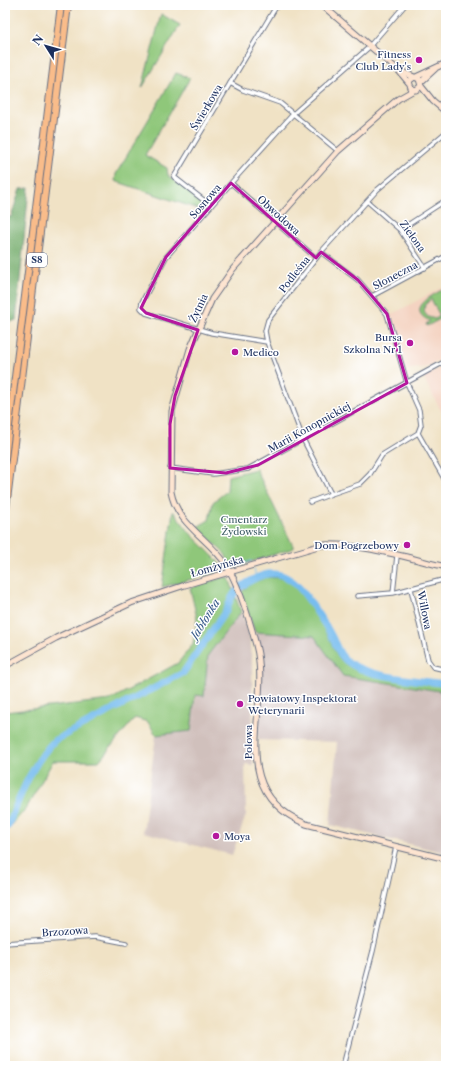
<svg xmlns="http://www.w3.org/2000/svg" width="451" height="1071" viewBox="0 0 451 1071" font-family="'Libre Caslon Text',serif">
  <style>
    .built { fill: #f4d3c1 }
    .industrial { fill: #d0c0bc }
    .green { fill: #8fc77a; stroke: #557b6c; fill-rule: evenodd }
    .forest { fill: #73ac6a; stroke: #476e64 }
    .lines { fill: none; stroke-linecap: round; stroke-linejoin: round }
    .stream { stroke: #78bdef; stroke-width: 1 }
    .river { stroke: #78bdef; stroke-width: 7 }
    .street-casing { stroke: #666e82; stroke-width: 5.5 }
    .secondary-casing { stroke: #666e82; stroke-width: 7 }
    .highway-casing { stroke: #666e82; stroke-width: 8 }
    .street { stroke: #fff; stroke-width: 3.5 }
    .secondary { stroke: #fde4d0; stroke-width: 5 }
    .highway { stroke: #f9bc8a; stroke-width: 6 }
    .marked { fill: none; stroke: #b5179e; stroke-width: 3; stroke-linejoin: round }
    .poi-dot { fill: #b5179e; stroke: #fff; stroke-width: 1.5 }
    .labels { text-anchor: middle; stroke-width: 3; stroke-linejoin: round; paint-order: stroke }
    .shield { fill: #fff; stroke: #5f6d8e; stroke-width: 1 }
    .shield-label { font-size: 9px; font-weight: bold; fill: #1b2f5e }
    .poi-label { font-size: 10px; fill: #1b2f5e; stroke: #fff; text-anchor: end }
    .street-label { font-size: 10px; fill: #1b2f5e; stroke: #fff }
    .park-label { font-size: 10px; fill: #3e5d66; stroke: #fff }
    .water-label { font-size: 11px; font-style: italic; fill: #375a8a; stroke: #fff }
  </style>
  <rect width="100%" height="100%" fill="#fff"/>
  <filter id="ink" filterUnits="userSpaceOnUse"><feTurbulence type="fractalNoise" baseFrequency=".025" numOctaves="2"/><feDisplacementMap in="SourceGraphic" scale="8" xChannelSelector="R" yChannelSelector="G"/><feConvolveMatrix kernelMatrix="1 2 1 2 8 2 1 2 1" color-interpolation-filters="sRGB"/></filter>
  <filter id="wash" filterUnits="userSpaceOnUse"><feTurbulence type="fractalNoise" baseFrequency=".012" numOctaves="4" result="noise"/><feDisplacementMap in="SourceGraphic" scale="16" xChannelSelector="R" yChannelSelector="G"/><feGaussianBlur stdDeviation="0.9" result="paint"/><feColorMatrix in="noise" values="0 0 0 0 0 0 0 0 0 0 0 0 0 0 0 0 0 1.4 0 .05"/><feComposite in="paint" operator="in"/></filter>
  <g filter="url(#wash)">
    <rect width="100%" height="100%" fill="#f0e2c5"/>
    <!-- built -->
    <path class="built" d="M446 285V357L427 367 405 370 389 316Z
      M446 364V420L423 377Z"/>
    <!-- industrial -->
    <path class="industrial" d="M241 612 249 634 252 661 253 765 245 764 246 815 232 855 143 832 156 735 191 731 196 695 204 696 208 655Z
      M255 632 314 636 343 676 446 692V853L330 825 337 742 258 740 260 659Z"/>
    <!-- green -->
    <path class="green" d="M161 14 180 25 142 88Z
      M176 73 190 78 145 155 167 168 168 175 204 203 206 207 204 211 115 181 116 174Z
      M446 288V316L427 326 426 324 430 321C404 309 434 294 446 288ZM431 299 440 316 435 319 428 317 424 312 425 305Z
      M256 469 294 548 232 568 225 554 197 527 209 520 213 502 227 491 228 476Z
      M173 511 191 534 218 561 221 567 219 572 162 587Z
      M224 577 229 578 241 612 208 655 204 696 195 695 191 731 156 735 148 722 135 718 99 761H53L27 807 5 833V712L110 700 178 663 193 644 197 618 190 588Z
      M267 577C272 578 280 577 285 579 302 586 321 622 329 638 334 648 337 659 347 665 368 679 420 682 446 686V692L343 676 314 636 255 632 241 593 251 583Z"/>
    <!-- forest -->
    <path class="forest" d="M29 188 16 320 5 324V216L11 217 20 189Z"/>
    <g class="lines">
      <!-- stream -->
      <path class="stream" d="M237 565 252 561
        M254 569 256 578"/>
      <!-- river -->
      <path class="river" d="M5 827 8 826C20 796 32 763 55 740L183 673 227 609C232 592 239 587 254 579 285 562 302 589 316 611 321 619 327 627 331 635 337 646 339 657 351 664 372 678 420 680 446 684"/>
    </g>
  </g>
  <g filter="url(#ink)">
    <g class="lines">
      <defs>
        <path id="street" d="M230 83 243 90 280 103 338 151
          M231 183 316 258
          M367 201 400 230 425 268
          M211 206 174 177 277 5
          M400 230 446 200
          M321 252 358 280 387 314 407 383 419 410 421 425 418 433 446 482
          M372 296 446 256
          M267 342 212 333 146 313 141 308 142 302 166 257 231 183 294 113 367 49 405 5
          M170 468 213 474 248 469 446 361
          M331 494 360 484 370 474 382 455 418 433
          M310 502 331 494 303 439 267 342 265 331 268 320 321 252 377 190 446 132
          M411 589 428 660 433 667 446 670
          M393 593 397 556
          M357 596 393 593 446 579
          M5 943 95 937 126 943
          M343 1066 373 951 396 847"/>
        <path id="secondary" d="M322 5 399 71 409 83
          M400 71 419 79 421 86 416 90 411 88 409 81 413 78
          M416 77 446 63
          M421 82 435 69
          M421 86 433 101 446 112
          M414 90 398 99 338 151 233 269 212 299 190 349 172 411 171 492C177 524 208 538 225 563 238 583 250 622 256 645 273 707 222 789 306 824L446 859
          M5 666 56 638 131 603 185 585 322 545C361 543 408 558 446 567"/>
        <path id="highway" d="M5 458 61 5
          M5 516 68 5"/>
      </defs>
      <!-- street casing -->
      <use href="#street" class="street-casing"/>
      <!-- secondary casing -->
      <use href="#secondary" class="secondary-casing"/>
      <!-- highway casing -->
      <use href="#highway" class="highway-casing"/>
      <!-- street -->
      <use href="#street" class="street"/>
      <!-- secondary -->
      <use href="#secondary" class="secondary"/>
      <!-- highway -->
      <use href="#highway" class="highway"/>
    </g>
  </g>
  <!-- marked area -->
  <path class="marked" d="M231 183 316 258 321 252 358 280 372 296 387 314 407 383 258 465 226 473 170 468V424L175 396 198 330 146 313 141 308 166 257Z"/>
  <!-- markers -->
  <g class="poi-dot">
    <circle cx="419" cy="60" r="4"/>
    <circle cx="410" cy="343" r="4"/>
    <circle cx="235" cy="352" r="4"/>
    <circle cx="407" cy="545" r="4"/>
    <circle cx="240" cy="704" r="4"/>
    <circle cx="216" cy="836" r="4"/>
  </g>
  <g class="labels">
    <!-- shield labels -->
    <rect class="shield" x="27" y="253" width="20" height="14" rx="3"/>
    <g class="shield-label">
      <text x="37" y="263">S8</text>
    </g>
    <!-- poi labels -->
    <g class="poi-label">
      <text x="411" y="58">Fitness<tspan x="411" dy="12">Club Lady's</tspan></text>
      <text x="402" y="341">Bursa<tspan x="402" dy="12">Szkolna Nr 1</tspan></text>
      <text x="243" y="356" text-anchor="start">Medico</text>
      <text x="399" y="549">Dom Pogrzebowy</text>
      <text x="248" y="702" text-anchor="start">Powiatowy Inspektorat<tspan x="248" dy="12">Weterynarii</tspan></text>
      <text x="224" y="840" text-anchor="start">Moya</text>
    </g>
    <!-- street labels -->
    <g class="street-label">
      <text transform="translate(206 107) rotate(-59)" y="4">Świerkowa</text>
      <text transform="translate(205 201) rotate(-49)" y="4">Sosnowa</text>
      <text transform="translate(279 215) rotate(42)" y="4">Obwodowa</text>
      <text transform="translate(413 236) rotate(54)" y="4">Zielona</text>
      <text transform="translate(294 274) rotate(-52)" y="4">Podleśna</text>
      <text transform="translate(395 275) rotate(-28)" y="4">Słoneczna</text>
      <text transform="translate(198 308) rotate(-65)" y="4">Żytnia</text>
      <text transform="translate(309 427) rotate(-29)" y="4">Marii Konopnickiej</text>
      <text transform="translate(217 566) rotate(-16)" y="4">Łomżyńska</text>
      <text transform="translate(425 610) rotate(79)" y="4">Willowa</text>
      <text transform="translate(248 742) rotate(-90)" y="4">Polowa</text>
      <text transform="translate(65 931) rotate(-4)" y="4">Brzozowa</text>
    </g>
    <!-- park labels -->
    <g class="park-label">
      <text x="244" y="523">Cmentarz<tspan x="244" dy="12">Żydowski</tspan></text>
    </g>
    <!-- water labels -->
    <g class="water-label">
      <text transform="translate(205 619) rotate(-58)" y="4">Jabłonka</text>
    </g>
  </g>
  <!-- margin -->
  <rect width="451" height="1071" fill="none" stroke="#fff" stroke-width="20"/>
  <!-- north arrow -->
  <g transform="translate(46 46) rotate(307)" stroke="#ffffff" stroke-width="3" paint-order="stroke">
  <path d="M0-3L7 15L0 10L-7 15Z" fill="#1b2f5e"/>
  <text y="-6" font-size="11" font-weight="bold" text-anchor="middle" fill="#1b2f5e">N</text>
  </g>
</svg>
